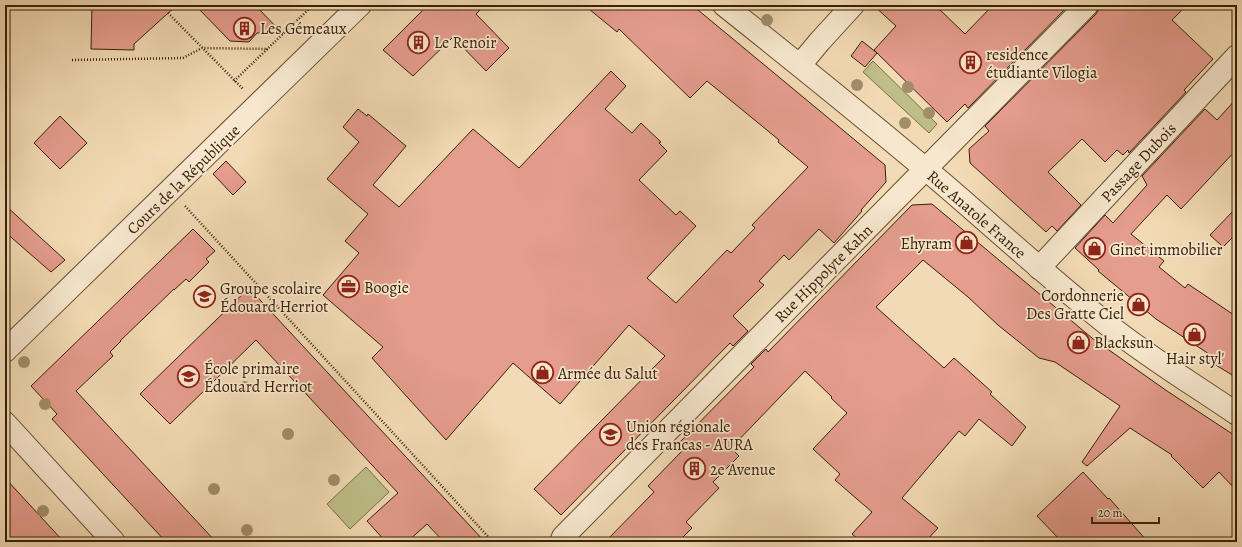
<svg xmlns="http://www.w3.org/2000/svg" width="1242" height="547" viewBox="0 0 1242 547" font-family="Alegreya,serif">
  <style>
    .green { fill: #bebe8a; stroke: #7b6f48 }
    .building { fill: #e59d8e; stroke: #382007 }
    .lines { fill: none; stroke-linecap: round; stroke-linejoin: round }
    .minor-casing { stroke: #664e32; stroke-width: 24 }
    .tertiary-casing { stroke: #664e32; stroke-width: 24 }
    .path { stroke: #382007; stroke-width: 2.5; stroke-dasharray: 1 2; stroke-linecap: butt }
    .minor { stroke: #f7e7ce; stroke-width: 22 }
    .tertiary { stroke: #f7e7ce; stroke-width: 22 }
    .tree { fill: #a28e6a }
    .labels { text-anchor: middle; stroke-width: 3.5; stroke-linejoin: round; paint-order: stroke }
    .poi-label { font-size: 16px; fill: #382007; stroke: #f7e7ce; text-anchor: start }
    .street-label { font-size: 16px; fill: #382007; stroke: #f7e7ce }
  </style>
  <rect width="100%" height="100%" fill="#f2dab4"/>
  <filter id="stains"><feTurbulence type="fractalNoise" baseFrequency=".005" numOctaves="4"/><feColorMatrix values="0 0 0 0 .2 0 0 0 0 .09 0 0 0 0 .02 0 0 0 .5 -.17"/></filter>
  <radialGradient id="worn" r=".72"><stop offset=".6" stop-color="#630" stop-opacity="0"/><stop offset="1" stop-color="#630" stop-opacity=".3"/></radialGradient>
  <!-- green -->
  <path class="green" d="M873 61 937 124 929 133 863 72Z
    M366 467 389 492 350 529 327 504Z"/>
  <!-- building -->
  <path class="building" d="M92 5H177L134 44V50L91 49Z
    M195 5H255L283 34 257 33 249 42 230 41Z
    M428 5H485L476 14 509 48 486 71 453 37 413 76 383 50Z
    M584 5H692L885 165 886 182 861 210 862 211 834 243 819 229 789 260 784 255 759 281 764 285 733 316 748 331 733 346 730 343 561 515 534 489 665 356 629 325 560 404 513 363 446 440 372 358 383 347 323 295 359 253 345 241 368 214 327 179 359 142 343 127 358 109 367 116 368 114 406 146 373 185 399 207 473 129 519 168 611 71 626 86 605 109 632 133 641 123 661 142 659 143 667 151 639 180 676 215 680 211 696 226 647 278 676 303 727 250 731 253 755 228 752 225 808 167 778 142 779 140 707 81 690 98 619 29 617 32Z
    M873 5H935L965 34 993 5H1069L968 108 965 104 947 122 874 50 896 26Z
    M1099 5H1187L1172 20 1213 59 1184 90 1186 92 1129 153 1128 150 1123 155 1117 150 1105 162 1082 139 1048 172 1081 205 1057 231 1052 226 1046 232 970 163 969 149 989 131 985 126 1096 14 1099 9Z
    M862 41 877 53 865 67 851 56Z
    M1237 98V149L1181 209 1167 195 1131 234 1164 261 1159 267 1185 288 1188 284 1237 317V378L1206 359 1209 354 1156 319 1098 271 1099 270 1075 248 1105 215 1113 223 1147 185 1142 176 1205 109 1217 120Z
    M60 116 87 143 60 169 34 143Z
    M226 161 246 182 233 195 213 174Z
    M932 204 1030 286 1092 338 1167 391 1237 437V491L1219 472 1203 488 1171 456 1172 455 1130 428 1087 466 1082 462 1120 406 1055 362 1039 358 998 325 968 297 923 260 876 307 944 368 954 358 992 392 990 394 1026 427 1012 446 979 419 965 436 959 431 902 498 938 528 925 542H861L852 534 872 512 835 480 840 474 813 449 847 413 831 398 832 397 805 371 731 448 739 456 713 482 719 488 686 522 692 528 678 542H605L654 492 648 486 682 451 676 446 754 367 751 364 766 349 768 352 912 205Z
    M5 205 65 260 51 272 5 232Z
    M1237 207V233L1223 247 1210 235Z
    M193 229 215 251 206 259 209 262 189 282 186 279 174 290V289L120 341H121L110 352 113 356 76 391 216 542H166L52 419 57 414 31 386Z
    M249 288 485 542H444L427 524 407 542H386L367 521 398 493 256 340 170 424 140 394Z
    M1083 472 1108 499 1109 498 1148 542H1062L1037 516Z
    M5 478 64 542H5Z"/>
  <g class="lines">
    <defs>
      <path id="minor" d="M800 65 820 41 853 5
        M1039 268 1237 56
        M5 423 114 542
        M561 542 563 537 1087 5"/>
      <path id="tertiary" d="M724 5C797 63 870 122 941 182 996 229 1050 279 1107 324 1148 357 1193 384 1237 414
        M5 351 360 5"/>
    </defs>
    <!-- minor casing -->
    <use href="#minor" class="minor-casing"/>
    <!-- tertiary casing -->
    <use href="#tertiary" class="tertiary-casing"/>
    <!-- path -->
    <path class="path" d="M168 13 243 89
      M72 60 183 58 202 48 268 49
      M234 81 311 7
      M185 206 493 542"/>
    <!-- minor -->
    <use href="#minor" class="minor"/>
    <!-- tertiary -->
    <use href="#tertiary" class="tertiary"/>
  </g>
  <!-- trees -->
  <g class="tree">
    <circle cx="767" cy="20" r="6"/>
    <circle cx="857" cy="85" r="6"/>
    <circle cx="908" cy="87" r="6"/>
    <circle cx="929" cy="113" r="6"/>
    <circle cx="905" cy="123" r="6"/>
    <circle cx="24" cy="362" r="6"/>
    <circle cx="245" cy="387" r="6"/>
    <circle cx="45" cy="404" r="6"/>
    <circle cx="288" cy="434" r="6"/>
    <circle cx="334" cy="480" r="6"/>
    <circle cx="214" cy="489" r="6"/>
    <circle cx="43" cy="511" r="6"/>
    <circle cx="247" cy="530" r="6"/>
  </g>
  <!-- icons -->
  <defs>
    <symbol id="building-ring" viewBox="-11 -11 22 22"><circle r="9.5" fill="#f7e7ce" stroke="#8f2418" stroke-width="1.5"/><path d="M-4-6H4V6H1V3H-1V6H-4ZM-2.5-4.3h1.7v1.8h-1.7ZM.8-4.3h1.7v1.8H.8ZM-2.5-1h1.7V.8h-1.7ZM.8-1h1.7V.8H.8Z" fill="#8f2418"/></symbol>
    <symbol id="shop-ring" viewBox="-11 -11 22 22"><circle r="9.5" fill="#f7e7ce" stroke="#8f2418" stroke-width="1.5"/><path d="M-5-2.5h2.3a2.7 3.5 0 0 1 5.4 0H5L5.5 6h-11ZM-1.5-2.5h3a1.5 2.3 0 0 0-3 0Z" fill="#8f2418"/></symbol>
    <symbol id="office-ring" viewBox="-11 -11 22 22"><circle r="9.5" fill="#f7e7ce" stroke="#8f2418" stroke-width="1.5"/><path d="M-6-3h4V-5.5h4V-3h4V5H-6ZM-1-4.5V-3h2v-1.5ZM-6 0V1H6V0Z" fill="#8f2418"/></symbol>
    <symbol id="school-ring" viewBox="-11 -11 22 22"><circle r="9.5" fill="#f7e7ce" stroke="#8f2418" stroke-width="1.5"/><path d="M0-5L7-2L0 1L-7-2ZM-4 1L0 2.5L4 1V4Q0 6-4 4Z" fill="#8f2418"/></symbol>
    <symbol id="university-ring" viewBox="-11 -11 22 22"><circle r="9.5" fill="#f7e7ce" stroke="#8f2418" stroke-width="1.5"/><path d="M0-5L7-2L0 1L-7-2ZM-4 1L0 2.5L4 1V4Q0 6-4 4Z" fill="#8f2418"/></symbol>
  </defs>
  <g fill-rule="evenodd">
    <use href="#building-ring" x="232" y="16" width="25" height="25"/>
    <use href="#building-ring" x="406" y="30" width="25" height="25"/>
    <use href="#building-ring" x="958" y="50" width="25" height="25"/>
    <use href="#shop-ring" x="954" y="230" width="25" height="25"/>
    <use href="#shop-ring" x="1082" y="236" width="25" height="25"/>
    <use href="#office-ring" x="336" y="274" width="25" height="25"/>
    <use href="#school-ring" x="192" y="284" width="25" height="25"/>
    <use href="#shop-ring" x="1126" y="292" width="25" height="25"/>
    <use href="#shop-ring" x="1182" y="322" width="25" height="25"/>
    <use href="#shop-ring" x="1066" y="330" width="25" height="25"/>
    <use href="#shop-ring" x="530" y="360" width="25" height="25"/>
    <use href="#school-ring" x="176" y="364" width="25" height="25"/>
    <use href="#university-ring" x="598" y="422" width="25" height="25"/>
    <use href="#building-ring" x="682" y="456" width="25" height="25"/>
  </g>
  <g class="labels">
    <!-- poi labels -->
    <g class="poi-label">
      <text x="260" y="34">Les Gémeaux</text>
      <text x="434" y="48">Le Renoir</text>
      <text x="986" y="60">residence<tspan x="986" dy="18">étudiante Vilogia</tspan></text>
      <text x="952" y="249" text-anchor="end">Ehyram</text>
      <text x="1110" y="255">Ginet immobilier</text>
      <text x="364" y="293">Boogie</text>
      <text x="220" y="294">Groupe scolaire<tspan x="220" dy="18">Édouard Herriot</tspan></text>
      <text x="1124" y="301" text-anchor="end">Cordonnerie<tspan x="1124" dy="18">Des Gratte Ciel</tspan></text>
      <text x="1094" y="348">Blacksun</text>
      <text x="1195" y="364" text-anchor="middle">Hair styl'</text>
      <text x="204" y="374">École primaire<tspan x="204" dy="18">Édouard Herriot</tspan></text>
      <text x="558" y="379">Armée du Salut</text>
      <text x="626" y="432">Union régionale<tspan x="626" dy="18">des Francas - AURA</tspan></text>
      <text x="710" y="475">2e Avenue</text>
    </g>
    <!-- street labels -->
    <g class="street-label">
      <text transform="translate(1138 162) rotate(-47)" y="6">Passage Dubois</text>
      <text transform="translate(183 179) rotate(-44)" y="6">Cours de la République</text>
      <text transform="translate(977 214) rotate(41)" y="6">Rue Anatole France</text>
      <text transform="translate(823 273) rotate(-45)" y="6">Rue Hippolyte Kahn</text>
    </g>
  </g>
  <!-- margin -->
  <rect width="1242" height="547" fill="none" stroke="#f2dab4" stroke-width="20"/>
  <rect x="6" y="6" width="1230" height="535" fill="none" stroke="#382007" stroke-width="2"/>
  <rect x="10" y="10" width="1222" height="527" fill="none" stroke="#382007"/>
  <!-- scale -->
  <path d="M1092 517v6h67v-6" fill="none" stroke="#382007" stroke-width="2"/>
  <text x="1098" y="517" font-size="12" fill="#382007" stroke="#f7e7ce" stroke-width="3" paint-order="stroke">20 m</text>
  <rect width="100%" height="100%" filter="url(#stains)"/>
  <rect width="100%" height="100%" fill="url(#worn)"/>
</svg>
